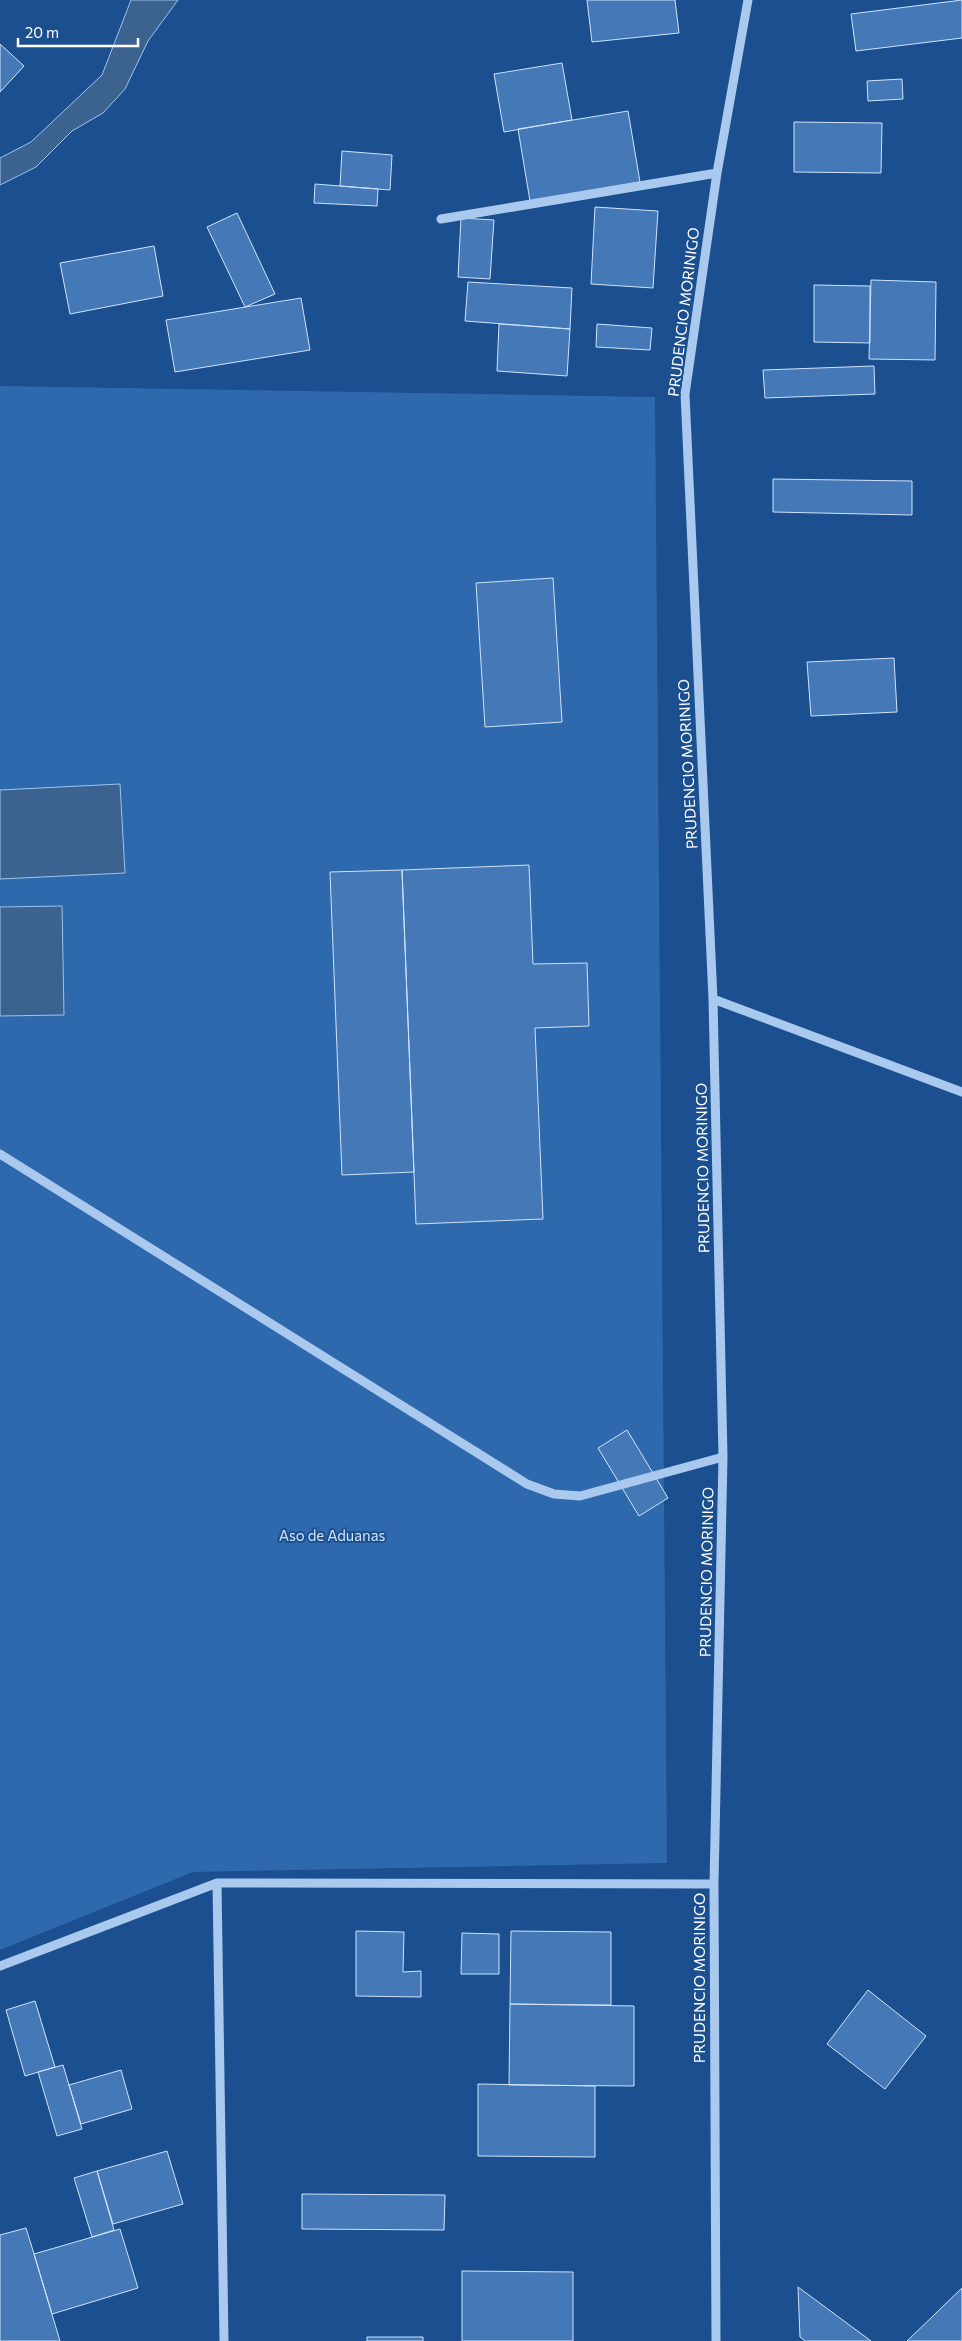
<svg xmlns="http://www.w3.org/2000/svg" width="962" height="2341" viewBox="0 0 962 2341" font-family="Commissioner,sans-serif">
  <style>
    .green { fill: #2e69ad }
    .water { fill: #3c6290; stroke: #9cc4f0 }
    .building { fill: #4478b7; stroke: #cfe3fa }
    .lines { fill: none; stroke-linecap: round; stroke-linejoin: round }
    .minor { stroke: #a9c9ee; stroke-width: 9 }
    .labels { text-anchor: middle; stroke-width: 4; stroke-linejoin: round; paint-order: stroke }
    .street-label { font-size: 15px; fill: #fff; stroke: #1b4f8f }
    .park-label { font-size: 15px; fill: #cfe3fa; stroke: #1b4f8f }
  </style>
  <rect width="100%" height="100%" fill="#1b4f8f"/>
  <!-- green -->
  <path class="green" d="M0 386 655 397 667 1863 193 1872 0 1950Z"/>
  <!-- water -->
  <path class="water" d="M131 0H178L148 41 125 89 103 113 72 131 36 167 0 185V158L31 142 102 75Z
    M120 784 125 873 0 879V790Z
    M62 906 64 1015 0 1016V907Z"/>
  <!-- building -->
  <path class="building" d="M587 0H675L679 33 592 42Z
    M962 0V38L856 51 851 14Z
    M0 44 24 66 0 92Z
    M562 63 572 120 504 132 494 74Z
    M902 79 903 99 868 101 867 81Z
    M628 111 640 182 530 201 518 129Z
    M794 122 882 123 881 173 794 172Z
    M342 151 392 155 390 190 340 186Z
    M315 184 378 189 377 206 314 203Z
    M595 207 658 211 653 288 591 284Z
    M237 213 275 294 245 307 207 227Z
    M461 218 494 220 490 279 458 277Z
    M154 246 163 296 70 314 60 263Z
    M871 280 936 282 935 360 869 359Z
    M468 282 572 288 570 329 465 321Z
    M814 285 870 286V343L814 342Z
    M301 298 310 350 175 372 166 320Z
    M499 324 570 329 567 376 497 371Z
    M597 324 652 328 650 350 596 347Z
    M874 366 875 394 765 398 763 370Z
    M773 479 912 481V515L773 512Z
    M553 578 562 722 485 727 476 583Z
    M894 658 897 712 811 716 807 662Z
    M529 865 533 964 587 963 589 1026 535 1028 543 1219 416 1224 402 870Z
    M402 870 414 1172 342 1175 330 872Z
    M627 1430 668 1498 639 1516 598 1448Z
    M356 1931 404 1932 403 1972 421 1971V1997L356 1996Z
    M511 1931 611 1932V2005L510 2004Z
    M462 1933 499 1934V1974H461Z
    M868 1990 926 2036 885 2089 827 2044Z
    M35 2001 55 2067 25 2076 6 2010Z
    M510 2004 634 2006V2086L509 2085Z
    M63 2065 82 2129 57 2136 38 2072Z
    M121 2070 132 2109 81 2124 69 2085Z
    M478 2084 595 2086V2157L478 2156Z
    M167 2151 183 2204 113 2224 97 2171Z
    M97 2171 114 2230 92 2237 74 2178Z
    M302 2194 445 2195 444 2230 302 2229Z
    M26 2228 34 2254 60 2341H0V2235Z
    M120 2229 138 2288 52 2314 34 2254Z
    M462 2271 573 2272V2341H462Z
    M798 2287 871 2341H805L800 2337Z
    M962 2288V2341H907Z
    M367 2337H423V2341H367Z"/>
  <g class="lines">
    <!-- minor -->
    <path class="minor" d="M441 219 717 173
      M713 999 962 1092
      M0 1154 527 1484 554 1494 580 1496 723 1457
      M217 1883 224 2341
      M0 1966 217 1883 714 1884
      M716 2341 714 1884 723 1457 713 999 685 394 717 173 748 0"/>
  </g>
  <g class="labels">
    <!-- street labels -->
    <g class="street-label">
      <text transform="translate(684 312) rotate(-83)" y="5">PRUDENCIO MORINIGO</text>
      <text transform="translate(688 764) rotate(-93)" y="5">PRUDENCIO MORINIGO</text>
      <text transform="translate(703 1168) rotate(-91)" y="5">PRUDENCIO MORINIGO</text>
      <text transform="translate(707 1572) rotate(-89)" y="5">PRUDENCIO MORINIGO</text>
      <text transform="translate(700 1978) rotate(-90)" y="5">PRUDENCIO MORINIGO</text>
    </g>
    <!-- park labels -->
    <g class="park-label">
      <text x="332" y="1541">Aso de Aduanas</text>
    </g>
  </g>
  <!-- scale -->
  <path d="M18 38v8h120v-8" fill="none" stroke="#ffffff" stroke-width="2.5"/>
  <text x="25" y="38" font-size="15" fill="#ffffff" stroke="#1b4f8f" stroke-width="4" paint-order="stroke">20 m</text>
</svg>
